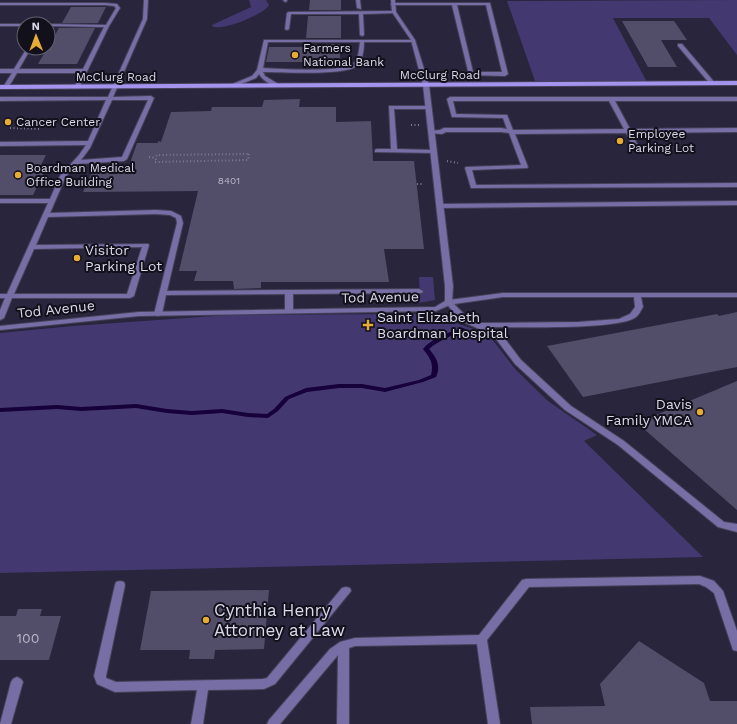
<svg xmlns="http://www.w3.org/2000/svg" width="737" height="724" viewBox="0 0 737 724" font-family="'Work Sans',sans-serif">
  <style>
    .green { fill: #43386f }
    .lines { fill: none; stroke-linecap: round; stroke-linejoin: round }
    .stream { fill: #16013b; fill-rule: evenodd }
    .building { fill: #524e69 }
    .lane-casing { stroke: #454259; stroke-width: 2 }
    .street-casing { stroke: #454259; stroke-width: 2 }
    .secondary-casing { stroke: #454259; stroke-width: 2 }
    .path { stroke: #7d7b8f; stroke-width: 2; stroke-dasharray: 1 2.5; stroke-linecap: butt }
    .lane { fill: #776ea5; fill-rule: evenodd }
    .street { fill: #776ea5; fill-rule: evenodd }
    .secondary { fill: #a494ed; fill-rule: evenodd }
    .poi-dot { fill: #e6ac36; stroke: #12101b; stroke-width: 1.5 }
    .labels { text-anchor: middle; stroke-width: 4; stroke-linejoin: round; paint-order: stroke }
    .far-number-label { font-size: 10px; fill: #b9b7ca }
    .far-poi-label { font-size: 12px; fill: #dbdaea; stroke: #12101b; text-anchor: start }
    .far-street-label { font-size: 12px; fill: #dbdaea; stroke: #12101b }
    .poi-label { font-size: 14px; fill: #dbdaea; stroke: #12101b; text-anchor: start }
    .street-label { font-size: 14px; fill: #dbdaea; stroke: #12101b }
    .near-number-label { font-size: 14px; fill: #b9b7ca }
    .near-poi-label { font-size: 17px; fill: #dbdaea; stroke: #12101b; text-anchor: start }
  </style>
  <rect width="100%" height="100%" fill="#29253d"/>
  <!-- green -->
  <path class="green" d="M249 0H266L269 5C265 14 221 32 212 26V25L251 7Z
    M737 0V55L709 18H613L648 84H536L507 1Z
    M419 277H433L435 300 419 303V300L420 298Z
    M428 314 486 333 495 343 516 370 548 401 597 435 584 441 703 557 0 573V333L73 326 228 315Z"/>
  <g class="lines">
    <!-- stream -->
    <path class="stream" d="M463 328 465 329 466 330 465 331C453 335 439 340 429 349 437 358 441 366 436 377L423 382 385 392 362 388H339L307 392 289 399 278 411 268 418 248 417 222 413 192 415 167 413 136 408 81 411 57 409 0 412V408L57 405 81 407 136 404 167 409 192 411 222 409 248 413 267 414 274 409 285 397 306 388 339 384H362L385 388 419 380 431 375C434 363 430 358 423 349 432 338 449 332 463 328Z"/>
  </g>
  <!-- building -->
  <path class="building" d="M310 0H341V10H309Z
    M71 7H106L98 23H62Z
    M308 16H341V38H306Z
    M622 21H674L687 40H661L677 67H648Z
    M59 28H95L77 64H38Z
    M305 44H340V60L333 62H266L269 47H305Z
    M300 99 299 107H336V122L371 121 373 161H414L424 249H384L389 282H261V288L234 289 233 281H194L197 271H179L198 191 83 192 94 168 130 166 131 160 137 143H158V141L161 142 171 112 211 111 212 107H262L264 100Z
    M0 155H46L40 167H47L33 195H0Z
    M737 312V367L583 397 547 346 717 314 719 316Z
    M737 381V510L637 423Z
    M269 590 264 649 215 650 214 659H189L190 650H140L151 591Z
    M18 609H42L40 616H61L49 660H0V616H16Z
    M639 641 704 683 710 701H737V724H532L530 707 605 706 600 684Z"/>
  <g class="lines">
    <defs>
      <path id="lane" d="M144 0H148L147 19 113 97 151 96 154 98 127 159 124 161 78 164 66 176 50 213 156 210 171 211 181 216 183 223 167 291 419 289 423 291 422 293 293 294V311L289 313 285 311V294L166 295 162 314 158 316 154 314 177 223 176 218 170 215 156 214 48 217 36 245 148 244 149 245 134 296 130 298H12L4 318 0 320V310L5 298H0V294H7L48 203H0V199H50L60 176 79 155 86 145 0 146V142L88 141 106 100 0 101V97H108L143 19ZM112 100H148L122 157 81 160 90 148ZM142 247 127 294H14L34 249Z
        M283 0H287V1L285 2Z
        M356 0H360L361 9 357 8Z
        M0 3H105L117 4 120 8 109 26 79 88 74 87 82 73H17L8 88 6 89 3 87 12 73H0V69H14L27 48H31L19 69H83L104 27 48 26V24H46H48L106 25 116 8 114 6 105 5H0Z
        M393 3H490L508 74 505 76 469 75 452 5H391V4ZM457 5H486L502 72H473Z
        M394 11 396 12V13L363 14 364 35 362 36 360 35 359 14H291L289 29 287 30 285 29 287 13 289 12Z
        M0 24H26H24V26H0Z
        M264 40H413L415 41 413 42H364C364 50 363 60 357 66 344 76 282 72 263 72L265 76 280 85V87C273 87 262 80 259 74L256 78 234 87H230V85L252 76 257 70ZM268 42H360C359 49 359 58 354 63 343 73 279 69 263 68Z
        M678 44H682L715 83V85H711L678 46Z
        M450 97H737V101H615L630 129 737 128V132L631 133 640 149 637 151 634 149 626 133 515 134 528 167 527 168 472 170 476 185 737 183V187L471 188 465 168 466 167 521 165 509 133 501 132H446L442 134 429 133V131L440 130 444 128H501L507 129 503 118 452 117 447 99ZM453 101H609L624 129 513 130 507 115 456 114Z
        M389 106H430V108L428 109H394L397 149 433 150 436 152 435 153 375 152V150L377 149H391Z
        M737 201V205L440 208 437 206 440 204Z
        M503 293H737V297H641L643 307C641 310 639 315 636 317 621 330 514 327 489 327L499 331 521 360 571 406 624 441 724 522 737 524V532L718 527 618 445 565 410 515 364 493 335 461 321 445 302 449 300ZM503 297H634L635 307 630 314 619 319 578 322 479 323 467 317 454 304Z
        M700 576 714 581 723 591 737 631V651L733 650 714 593 706 587 699 584 529 587 487 640 500 724H488L477 644 355 646 349 648V724H337L338 655 280 724H267L269 720 330 649 340 642 355 638 479 635 522 580 526 579Z
        M120 581 124 582 125 585 106 676V678L116 682 263 679 267 678 342 588 346 587 350 588 351 591 275 684 264 689 208 690 203 724H191L197 690 115 692 97 684 94 676 115 585 116 582Z
        M17 677 21 679 23 682 11 724H0L11 682 13 679Z"/>
      <path id="street" d="M391 0H395L396 12 415 40 429 85 453 286 452 304 436 311 139 316 0 330V326L139 312 435 307 445 301V286L423 85 411 40 392 12Z"/>
      <path id="secondary" d="M737 81V85L0 89V85Z"/>
    </defs>
    <!-- lane casing -->
    <use href="#lane" class="lane-casing"/>
    <!-- street casing -->
    <use href="#street" class="street-casing"/>
    <!-- secondary casing -->
    <use href="#secondary" class="secondary-casing"/>
    <!-- path -->
    <path class="path" d="M411 125H419
      M10 128 39 129
      M249 154 248 160 155 162 157 155Z
      M149 157 156 158
      M447 161 458 163
      M417 184H424"/>
    <!-- lane -->
    <use href="#lane" class="lane"/>
    <!-- street -->
    <use href="#street" class="street"/>
    <!-- secondary -->
    <use href="#secondary" class="secondary"/>
  </g>
  <!-- markers -->
  <g class="poi-dot">
    <circle cx="295" cy="55" r="4"/>
    <circle cx="8" cy="122" r="4"/>
    <circle cx="620" cy="141" r="4"/>
    <circle cx="18" cy="175" r="4"/>
    <circle cx="77" cy="258" r="4"/>
    <path d="M366 319h4v4h4v4h-4v4h-4v-4h-4v-4h4z"/>
    <circle cx="700" cy="412" r="4"/>
    <circle cx="206" cy="620" r="4"/>
  </g>
  <g class="labels">
    <!-- far-number labels -->
    <g class="far-number-label">
      <text x="229" y="184">8401</text>
    </g>
    <!-- far-poi labels -->
    <g class="far-poi-label">
      <text x="303" y="52">Farmers<tspan x="303" dy="14">National Bank</tspan></text>
      <text x="16" y="126">Cancer Center</text>
      <text x="628" y="138">Employee<tspan x="628" dy="14">Parking Lot</tspan></text>
      <text x="26" y="172">Boardman Medical<tspan x="26" dy="14">Office Building</tspan></text>
    </g>
    <!-- far-street labels -->
    <g class="far-street-label">
      <text x="440" y="79">McClurg Road</text>
      <text x="116" y="81">McClurg Road</text>
    </g>
    <!-- poi labels -->
    <g class="poi-label">
      <text x="85" y="255">Visitor<tspan x="85" dy="16">Parking Lot</tspan></text>
      <text x="377" y="322">Saint Elizabeth<tspan x="377" dy="16">Boardman Hospital</tspan></text>
      <text x="692" y="409" text-anchor="end">Davis<tspan x="692" dy="16">Family YMCA</tspan></text>
    </g>
    <!-- street labels -->
    <g class="street-label">
      <text transform="translate(380 297) rotate(-1)" y="5">Tod Avenue</text>
      <text transform="translate(56 309) rotate(-6)" y="5">Tod Avenue</text>
    </g>
    <!-- near-number labels -->
    <g class="near-number-label">
      <text x="28" y="643">100</text>
    </g>
    <!-- near-poi labels -->
    <g class="near-poi-label">
      <text x="214" y="616">Cynthia Henry<tspan x="214" dy="20">Attorney at Law</tspan></text>
    </g>
  </g>
  <!-- north arrow -->
  <g transform="translate(36 36) rotate(359)"><circle r="19" fill="#12101b" stroke="#62616e"/>
  <path d="M0-3L7 15L0 10L-7 15Z" fill="#e6ac36"/>
  <text y="-6" font-size="11" font-weight="bold" text-anchor="middle" fill="#dbdaea">N</text>
  </g>
</svg>
